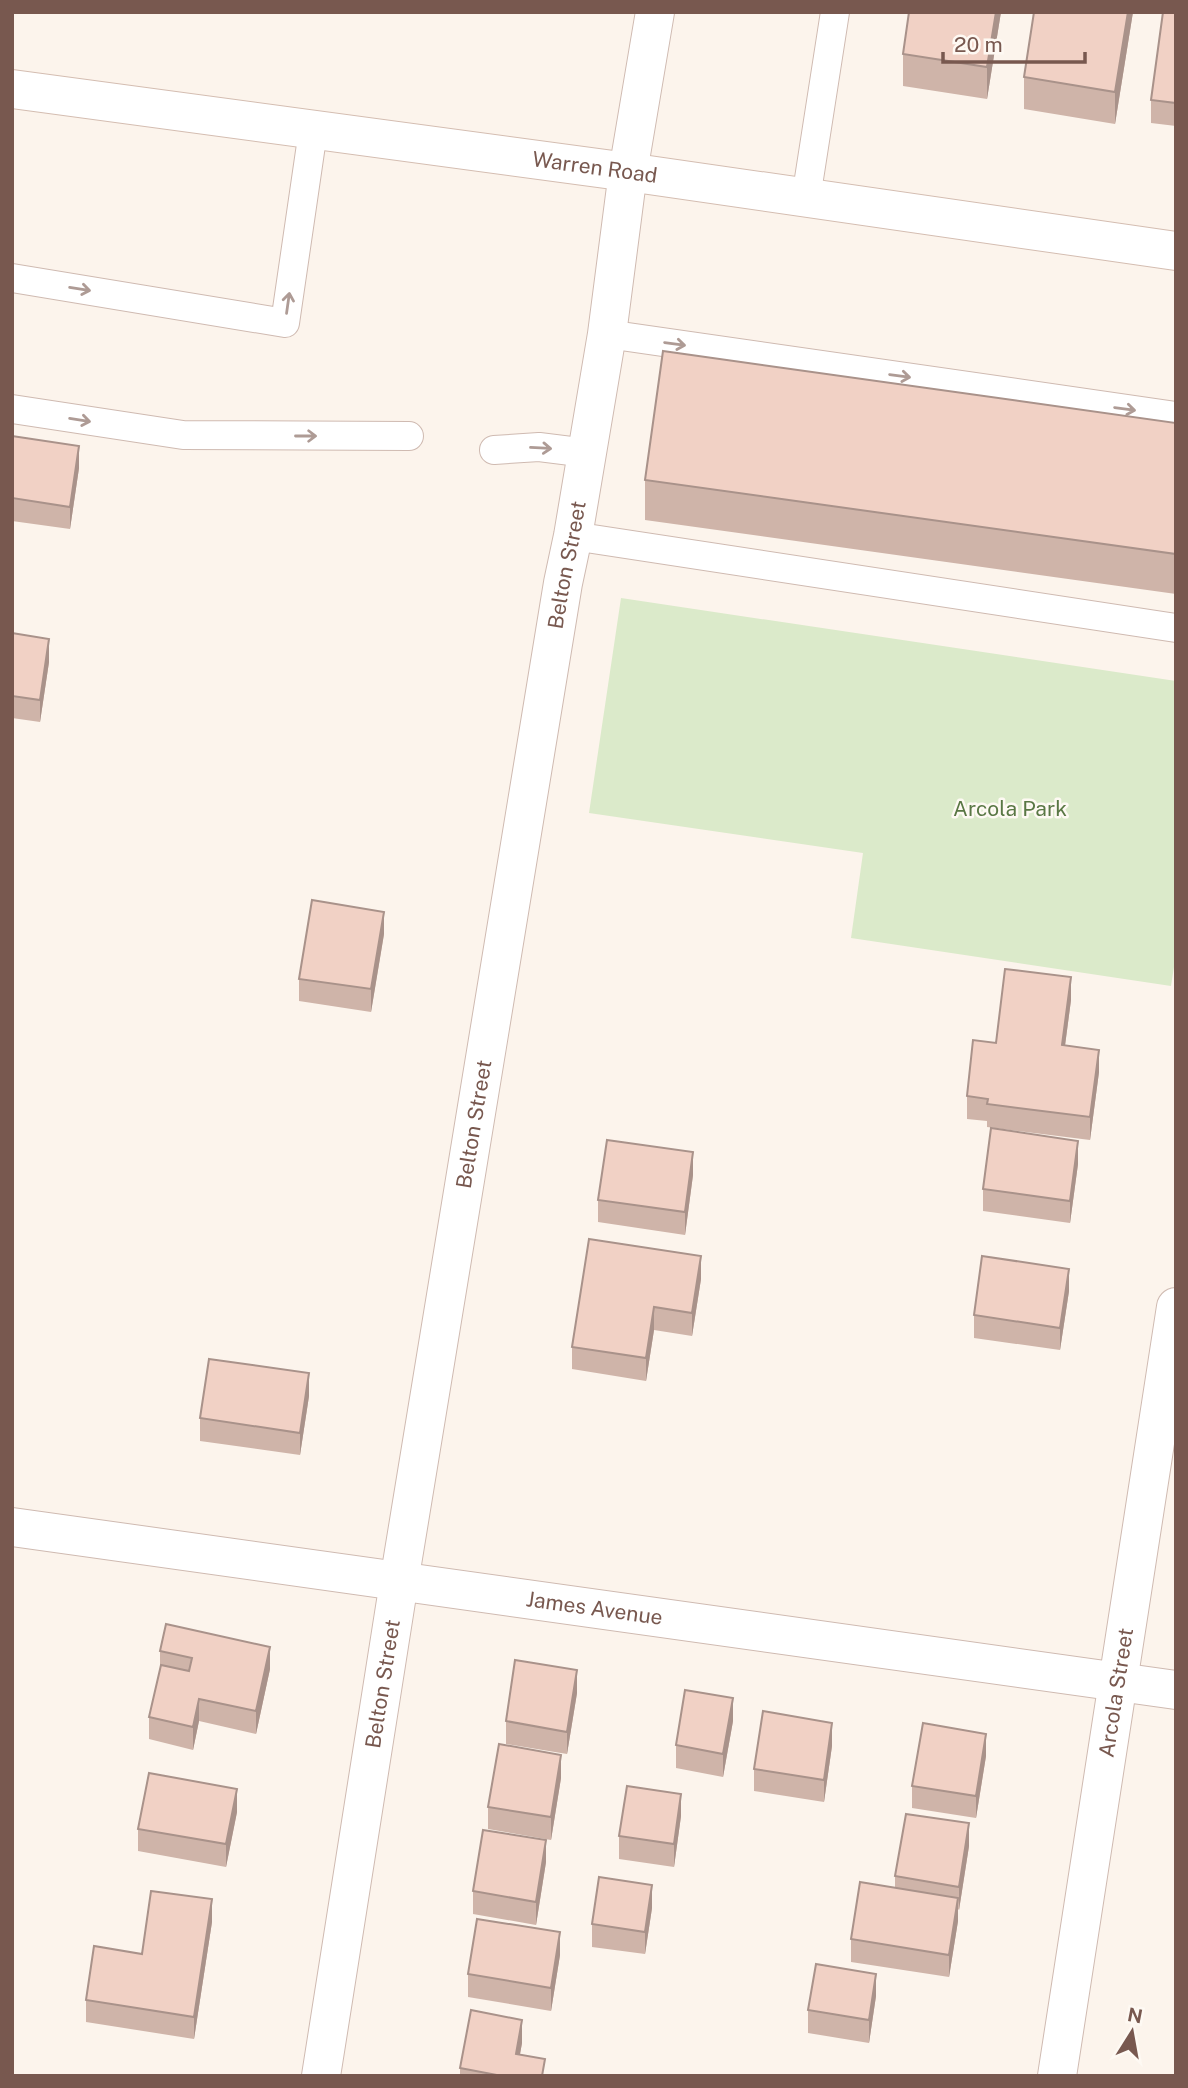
<svg xmlns="http://www.w3.org/2000/svg" width="1188" height="2088" viewBox="0 0 1188 2088" font-family="'Public Sans',sans-serif">
  <style>
    .green { fill: #dbeaca }
    .lines { fill: none; stroke-linecap: round; stroke-linejoin: round }
    .lane-casing { stroke: #cfbab1; stroke-width: 30 }
    .street-casing { stroke: #cfbab1; stroke-width: 40 }
    .secondary-casing { stroke: #d4bdb1; stroke-width: 40 }
    .lane { stroke: #fff; stroke-width: 28 }
    .street { stroke: #fff; stroke-width: 38 }
    .secondary { stroke: #fff; stroke-width: 38 }
    .wall { fill: #cfb4a9 }
    .shaded-wall { fill: #a9928a }
    .building { fill: #f1d1c5; stroke: #a9928a; stroke-width: 2 }
    .oneway { stroke: #ae9b95 }
    .labels { text-anchor: middle; stroke-width: 5; stroke-linejoin: round; paint-order: stroke }
    .street-label { font-size: 21px; fill: #78584f; stroke: #fef9f3 }
    .park-label { font-size: 21px; fill: #597744; stroke: #fef9f3 }
  </style>
  <rect width="100%" height="100%" fill="#fcf4ec"/>
  <!-- green -->
  <path class="green" d="M621 598 1176 681V954L1171 986 851 938 863 853 589 813Z"/>
  <g class="lines">
    <defs>
      <path id="lane" d="M806 198 835 12
        M12 278 285 323 313 131
        M607 334 1176 416
        M12 409 183 435 409 436
        M494 450 539 447 587 453
        M573 536 1176 628"/>
      <g id="street">
        <path id="s1" d="M12 1527 1176 1690"/>
        <path id="s2" d="M321 2076 399 1582 563 583 573 536 607 334 628 172 655 12"/>
        <path id="s3" d="M1057 2076 1176 1307"/>
      </g>
      <g id="secondary">
        <path id="s4" d="M12 89 628 172 1176 251"/>
      </g>
    </defs>
    <!-- lane casing -->
    <use href="#lane" class="lane-casing"/>
    <!-- street casing -->
    <use href="#street" class="street-casing"/>
    <!-- secondary casing -->
    <use href="#secondary" class="secondary-casing"/>
    <!-- lane -->
    <use href="#lane" class="lane"/>
    <!-- street -->
    <use href="#street" class="street"/>
    <!-- secondary -->
    <use href="#secondary" class="secondary"/>
  </g>
  <!-- wall -->
  <path class="wall" d="M1001 12 987 99 903 86V54Z
    M1034 12H1133L1115 124 1024 109V77Z
    M1176 12V126L1151 123V100Z
    M1176 423V594L645 520V480Z
    M12 436 79 468 70 529 12 521Z
    M12 633 49 662 40 722 12 718Z
    M384 934 371 1012 299 1001V979Z
    M1071 1000 1065 1046 1099 1072 1090 1140 987 1127V1121L967 1119V1096L996 1043Z
    M1078 1164 1070 1223 983 1211V1189Z
    M693 1175 685 1235 598 1222V1200Z
    M701 1279 692 1336 654 1330 646 1381 572 1369V1347Z
    M1069 1291 1060 1350 974 1338V1315Z
    M309 1396 300 1455 200 1441V1418Z
    M160 1651 270 1669 256 1734 199 1721 193 1750 149 1739V1717L160 1668Z
    M577 1693 567 1754 506 1744V1721Z
    M733 1721 723 1777 676 1768V1745Z
    M832 1746 824 1802 754 1791V1769Z
    M986 1756 976 1818 912 1808V1786Z
    M561 1778 551 1840 488 1829V1807Z
    M237 1812 226 1867 138 1851V1829Z
    M681 1816 674 1867 619 1859V1836Z
    M969 1846 959 1910 958 1909V1921L949 1977 851 1962V1939L895 1888V1876Z
    M546 1862 536 1925 473 1914V1891Z
    M652 1908 645 1954 592 1947V1924Z
    M212 1922 194 2039 86 2022V2000L142 1954Z
    M560 1955 551 2011 468 1997V1974Z
    M876 1996 869 2043 808 2033V2010Z
    M522 2043 520 2054 545 2076H460V2068Z"/>
  <!-- shaded-wall -->
  <path class="shaded-wall" d="M996 12H1001L987 99V67Z
    M1128 12H1133L1115 124V92Z
    M79 446V468L70 529V507Z
    M49 639V662L40 722V700Z
    M384 912V934L371 1012V989Z
    M1071 977V1000L1062 1068V1045Z
    M1099 1050V1072L1090 1140V1117Z
    M1078 1141V1164L1070 1223V1201Z
    M693 1152V1175L685 1235V1212Z
    M701 1256V1279L692 1336V1313Z
    M1069 1269V1291L1060 1350V1328Z
    M654 1307V1330L646 1381V1358Z
    M309 1373V1396L300 1455V1433Z
    M270 1647V1669L256 1734V1711Z
    M577 1670V1693L567 1754V1732Z
    M733 1698V1721L723 1777V1754Z
    M199 1699V1721L193 1750V1727Z
    M832 1723V1746L824 1802V1780Z
    M986 1734V1756L976 1818V1796Z
    M561 1755V1778L551 1840V1817Z
    M237 1789V1812L226 1867V1844Z
    M681 1794V1816L674 1867V1844Z
    M969 1823V1846L959 1910V1887Z
    M546 1840V1862L536 1925V1902Z
    M652 1885V1908L645 1954V1932Z
    M958 1898V1921L949 1977V1955Z
    M212 1899V1922L194 2039V2017Z
    M560 1932V1955L551 2011V1988Z
    M876 1974V1996L869 2043V2020Z
    M522 2020V2043L516 2076V2054Z"/>
  <!-- building -->
  <path class="building" d="M909 12H996L987 67 903 54Z
    M1034 12H1128L1115 92 1024 77Z
    M1163 12H1176V103L1151 100Z
    M663 351 1176 423V554L645 480Z
    M12 436 79 446 70 507 12 498Z
    M12 633 49 639 40 700 12 696Z
    M312 900 384 912 371 989 299 979Z
    M1005 969 1071 977 1062 1045 1099 1050 1090 1117 987 1104 988 1099 967 1096 973 1040 996 1043Z
    M991 1128 1078 1141 1070 1201 983 1189Z
    M607 1140 693 1152 685 1212 598 1200Z
    M589 1239 701 1256 692 1313 654 1307 646 1358 572 1347Z
    M982 1256 1069 1269 1060 1328 974 1315Z
    M209 1359 309 1373 300 1433 200 1418Z
    M166 1624 270 1647 256 1711 199 1699 193 1727 149 1717 161 1665 189 1671 192 1658 160 1651Z
    M515 1660 577 1670 567 1732 506 1721Z
    M685 1690 733 1698 723 1754 676 1745Z
    M763 1711 832 1723 824 1780 754 1769Z
    M923 1723 986 1734 976 1796 912 1786Z
    M499 1744 561 1755 551 1817 488 1807Z
    M149 1773 237 1789 226 1844 138 1829Z
    M627 1786 681 1794 674 1844 619 1836Z
    M906 1814 969 1823 959 1887 895 1876Z
    M483 1830 546 1840 536 1902 473 1891Z
    M599 1877 652 1885 645 1932 592 1924Z
    M860 1882 958 1898 949 1955 851 1939Z
    M151 1891 212 1899 194 2017 86 2000 94 1946 142 1954Z
    M477 1919 560 1932 551 1988 468 1974Z
    M816 1964 876 1974 869 2020 808 2010Z
    M471 2010 522 2020 516 2054 545 2059 542 2076H502L460 2068Z"/>
  <!-- one-way arrows -->
  <defs><path id="oneway-shaft" d="M-6 0H5M1.5-3L5.5 0L1.5 3" fill="none" stroke-width="1.6" stroke-linecap="round" stroke-linejoin="round" transform="scale(1.75)"/></defs>
  <g class="oneway">
    <use href="#oneway-shaft" transform="translate(80 289) rotate(9)"/>
    <use href="#oneway-shaft" transform="translate(288 303) rotate(-82)"/>
    <use href="#oneway-shaft" transform="translate(675 344) rotate(8)"/>
    <use href="#oneway-shaft" transform="translate(900 376) rotate(8)"/>
    <use href="#oneway-shaft" transform="translate(1125 409) rotate(8)"/>
    <use href="#oneway-shaft" transform="translate(80 420) rotate(9)"/>
    <use href="#oneway-shaft" transform="translate(306 436)"/>
    <use href="#oneway-shaft" transform="translate(541 448) rotate(3)"/>
  </g>
  <g class="labels">
    <!-- street labels -->
    <g class="street-label">
      <text dy="7" stroke="none"><textPath href="#s4" startOffset="588">Warren Road</textPath></text>
      <text dy="7" stroke="none"><textPath href="#s2" startOffset="1531">Belton Street</textPath></text>
      <text dy="7" stroke="none"><textPath href="#s2" startOffset="964">Belton Street</textPath></text>
      <text dy="7" stroke="none"><textPath href="#s1" startOffset="588">James Avenue</textPath></text>
      <text dy="7" stroke="none"><textPath href="#s2" startOffset="397">Belton Street</textPath></text>
      <text dy="7" stroke="none"><textPath href="#s3" startOffset="388">Arcola Street</textPath></text>
    </g>
    <!-- park labels -->
    <g class="park-label">
      <text x="1010" y="816">Arcola Park</text>
    </g>
  </g>
  <!-- border -->
  <rect width="1188" height="2088" fill="none" stroke="#78584f" stroke-width="28"/>
  <!-- north arrow -->
  <g transform="translate(1132 2032) rotate(11)" stroke="#fef9f3" stroke-width="5" paint-order="stroke">
  <path d="M0-5L12 26L0 18L-12 26Z" fill="#78584f"/>
  <text y="-10" font-size="19" font-weight="bold" text-anchor="middle" fill="#78584f">N</text>
  </g>
  <!-- scale -->
  <path d="M943 52v10h142v-10" fill="none" stroke="#78584f" stroke-width="3.5"/>
  <text x="954" y="52" font-size="21" fill="#78584f" stroke="#fef9f3" stroke-width="5" paint-order="stroke">20 m</text>
</svg>
